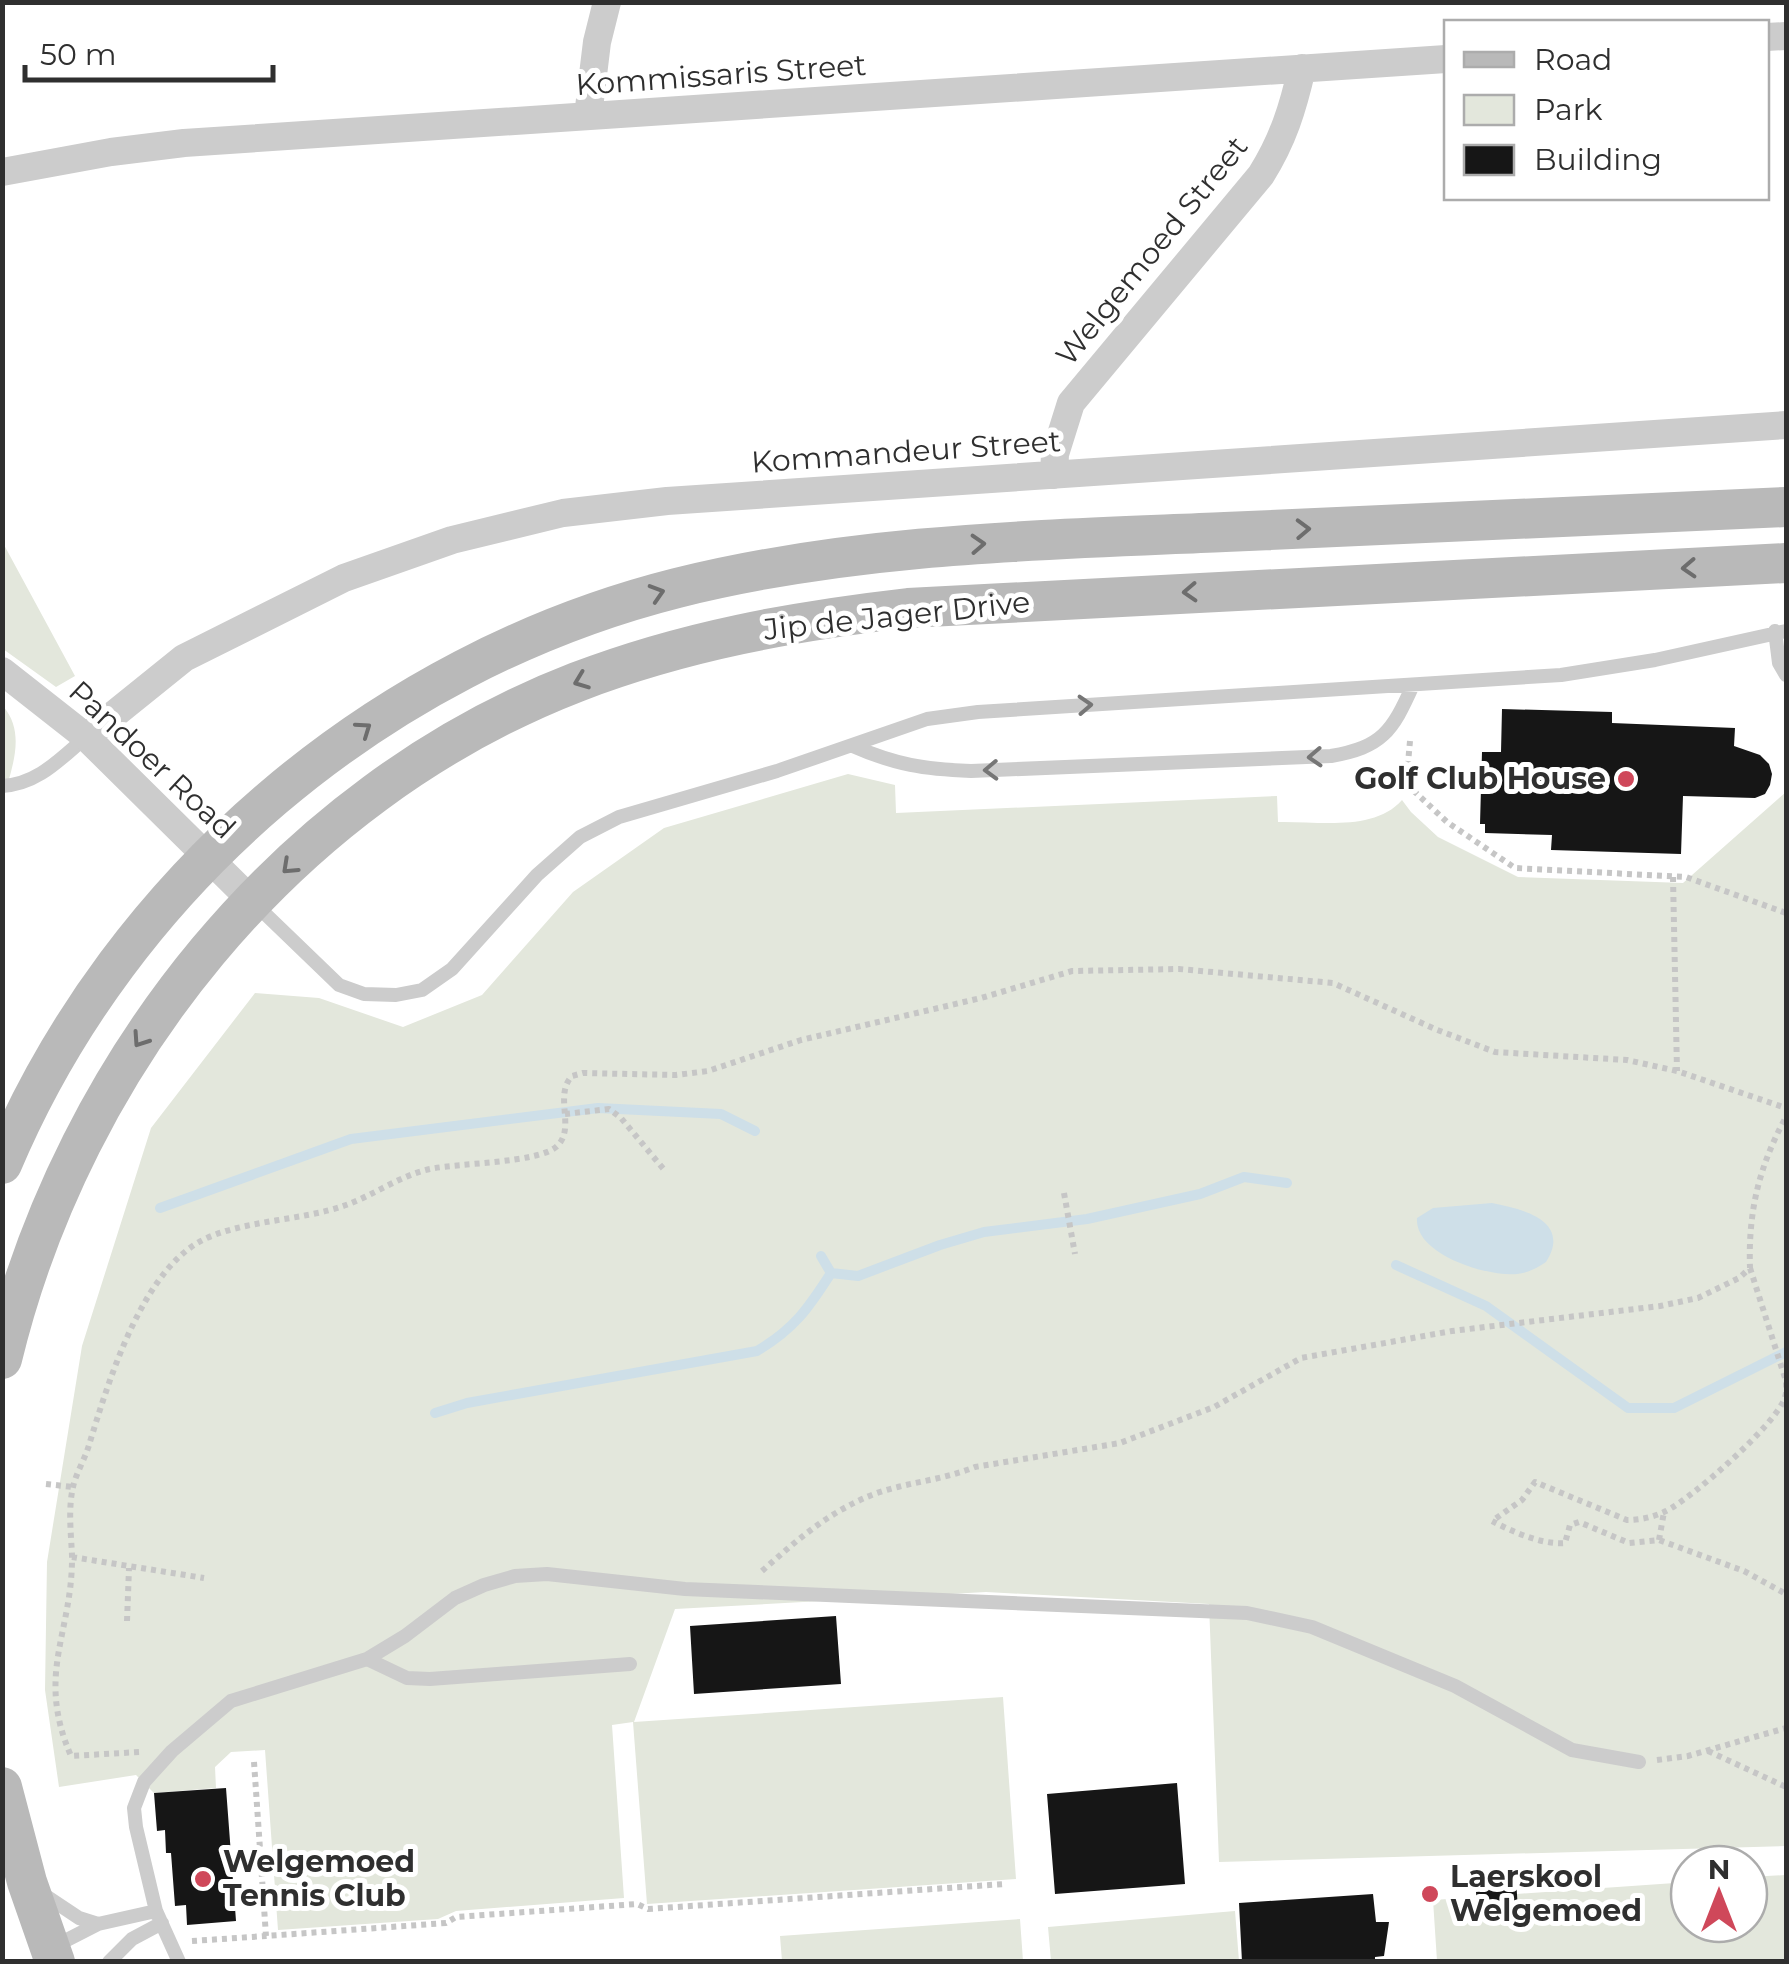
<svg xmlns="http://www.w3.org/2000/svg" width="1789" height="1964" viewBox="0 0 1789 1964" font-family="Montserrat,sans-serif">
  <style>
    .green { fill: #e3e7dc }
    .water { fill: #cedfe8 }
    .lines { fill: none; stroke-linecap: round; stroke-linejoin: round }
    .stream { stroke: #cedfe8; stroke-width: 10 }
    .building { fill: #161616 }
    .path { stroke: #c6c6c6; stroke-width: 6; stroke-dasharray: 5 5; stroke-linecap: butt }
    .lane { stroke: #ccc; stroke-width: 14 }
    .street { stroke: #ccc; stroke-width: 28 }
    .secondary { stroke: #b9b9b9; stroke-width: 40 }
    .oneway { stroke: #6d6d6d }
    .oneway2 { stroke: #767676 }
    .poi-dot { fill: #cf485a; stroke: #fff; stroke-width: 4 }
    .labels { text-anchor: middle; stroke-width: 10; stroke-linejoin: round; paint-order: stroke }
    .street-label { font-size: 30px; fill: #2f2f2f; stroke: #fff }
    .poi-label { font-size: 30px; font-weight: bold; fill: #2f2f2f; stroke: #fff; text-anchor: start }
  </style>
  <rect width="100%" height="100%" fill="#fff"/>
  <!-- green -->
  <path class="green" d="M3 543 75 676 56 687 3 649Z
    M3 706C27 734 11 769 3 801Z
    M848 774 895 785 896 813 1277 796 1278 822C1318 821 1374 832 1402 800L1411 812 1438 837 1518 877 1683 883 1786 792V1846L1219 1862 1209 1604 986 1592 675 1609 634 1722 1003 1697 1016 1879 647 1904 633 1722 612 1725 624 1898 456 1911 438 1919 278 1930 265 1750 231 1752 215 1767 216 1788 154 1793 136 1775 59 1787 45 1690 47 1562 82 1346 151 1128 255 993 319 998 403 1027 482 995 573 892 664 828Z
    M1785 1875 1786 1961H1437L1433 1900 1476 1897 1478 1913 1518 1910 1517 1894 1689 1882V1924H1749V1877Z
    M1235 1911 1239 1961H1051L1048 1927Z
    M1020 1919 1023 1961H782L780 1936Z"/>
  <!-- water -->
  <path class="water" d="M1492 1203C1523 1209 1572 1221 1546 1262 1537 1268 1528 1273 1517 1274 1487 1277 1414 1254 1417 1218L1433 1208Z"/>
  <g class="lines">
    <!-- stream -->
    <path class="stream" d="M160 1208 351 1139 598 1108 721 1114 755 1131
      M821 1256 831 1273 858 1276 940 1245 984 1232 1087 1219 1200 1194 1244 1177 1287 1183
      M1396 1265 1486 1306 1628 1408H1674L1786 1352
      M435 1413 467 1403 757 1351C794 1329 808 1309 831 1273"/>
  </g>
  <!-- building -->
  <path class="building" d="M1502 709 1612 712V723L1735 728 1734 746 1760 755 1769 764 1772 774 1770 785 1765 794 1755 798 1683 796 1681 854 1551 850 1552 835 1485 833V824H1480L1482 752H1501Z
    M836 1616 841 1684 694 1694 690 1626Z
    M1177 1783 1185 1884 1055 1894 1047 1794Z
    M226 1788 236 1921 187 1925 186 1905 175 1906 171 1853H166L165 1830 157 1831 154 1793Z
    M1516 1879 1518 1910 1478 1913 1475 1882Z
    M1373 1894 1376 1922H1389L1384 1956 1375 1957V1962H1242L1239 1903Z"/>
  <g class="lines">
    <!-- path -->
    <path class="path" d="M1410 741 1408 763 1415 792 1447 822 1515 868 1686 877 1786 913
      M1673 877 1677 1071
      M565 1114 609 1109 621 1118 666 1172
      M1064 1193 1075 1254
      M1750 1268 1786 1381C1786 1387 1787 1392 1785 1397 1778 1423 1691 1499 1666 1511 1654 1517 1640 1520 1627 1520L1535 1482 1522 1500 1492 1521C1513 1532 1542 1545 1565 1543L1570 1525 1579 1522 1629 1543 1659 1540 1744 1571 1786 1594
      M46 1484 73 1487
      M1659 1540 1664 1512
      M72 1557 204 1578
      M762 1571C798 1539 831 1510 877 1493 909 1482 943 1480 975 1467L1120 1443 1214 1407 1301 1358 1452 1331 1660 1306 1698 1298 1739 1278 1750 1268C1748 1212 1759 1166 1786 1117
      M127 1621 129 1568
      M1708 1751 1786 1787
      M139 1752 71 1756C35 1673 73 1633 72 1555 71 1533 68 1509 73 1487 76 1473 85 1459 89 1445 108 1383 140 1276 199 1242 238 1220 303 1221 346 1205 374 1195 401 1175 430 1169 458 1163 537 1163 556 1147 577 1129 553 1096 572 1076L583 1073 676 1075 708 1071 801 1040 981 998 1072 971 1179 969 1333 983 1435 1029 1495 1052 1627 1060 1677 1071 1786 1108
      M1657 1760 1688 1756 1786 1728
      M254 1762 266 1936 446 1923 456 1917 637 1904 648 1909 1004 1884
      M192 1941 266 1936"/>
    <!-- lane -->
    <path class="lane" d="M1775 631 1779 663 1786 675
      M853 746C896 765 924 769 971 771L1331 756C1382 747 1392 732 1413 685
      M2 786C38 784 60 759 86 737
      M256 905 339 985 364 994 396 995 422 990 452 969 537 875 580 837 619 817 777 771 927 719 978 712 1561 675 1655 660 1786 631
      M367 1659 407 1678 430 1679 630 1664
      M43 1894 79 1918 98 1924
      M55 1946 98 1924 156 1911
      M109 1962 132 1939 162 1923
      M179 1962 156 1911 136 1827 134 1808 144 1782 172 1751 231 1701 367 1659 405 1636 455 1598 484 1585 515 1576 547 1574 685 1589 1247 1613 1312 1627 1455 1686 1572 1750 1639 1762"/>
    <!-- street -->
    <path class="street" d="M1766 37 1786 36
      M588 116 597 42 607 2
      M2 172 111 152 184 143 1446 59
      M1054 475 1055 454 1071 403 1261 175C1283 140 1293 108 1302 68
      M2 671 86 737 253 902
      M86 737 184 658 344 578 452 540 563 513 667 501 1786 425"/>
    <!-- secondary -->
    <path class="secondary" d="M2 1164C122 880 380 663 677 588 856 543 1043 540 1225 532 1412 524 1599 516 1786 507
      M2 1359C74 1062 287 794 577 682 684 641 794 621 908 608L1786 563
      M2 1787 27 1882 55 1962"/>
  </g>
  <!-- one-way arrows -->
  <defs><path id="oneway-chevron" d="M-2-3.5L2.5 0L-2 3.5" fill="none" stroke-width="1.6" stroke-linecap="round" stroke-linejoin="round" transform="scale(2.5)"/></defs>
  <g class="oneway">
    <use href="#oneway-chevron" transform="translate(1303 529) rotate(-2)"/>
    <use href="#oneway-chevron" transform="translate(978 544) rotate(-3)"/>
    <use href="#oneway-chevron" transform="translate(1689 568) rotate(177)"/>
    <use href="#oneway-chevron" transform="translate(1190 592) rotate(177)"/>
    <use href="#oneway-chevron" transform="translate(657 593) rotate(-17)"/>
    <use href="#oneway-chevron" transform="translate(581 681) rotate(159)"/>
    <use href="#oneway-chevron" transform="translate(364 729) rotate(-35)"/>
    <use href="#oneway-chevron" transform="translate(289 867) rotate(137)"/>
    <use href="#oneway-chevron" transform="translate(140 1040) rotate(124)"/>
  </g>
  <g class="oneway2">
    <use href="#oneway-chevron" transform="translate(1085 705) rotate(-3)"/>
    <use href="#oneway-chevron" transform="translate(1315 757) rotate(177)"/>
    <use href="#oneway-chevron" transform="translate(991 770) rotate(178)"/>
  </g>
  <!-- markers -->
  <g class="poi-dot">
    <circle cx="1626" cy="779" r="10"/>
    <circle cx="203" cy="1879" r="10"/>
    <circle cx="1430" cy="1894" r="10"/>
  </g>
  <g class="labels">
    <!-- street labels -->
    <g class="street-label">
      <text transform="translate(721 75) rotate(-4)" y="10">Kommissaris Street</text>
      <text transform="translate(1152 251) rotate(-51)" y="10">Welgemoed Street</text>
      <text transform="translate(906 452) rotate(-4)" y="10">Kommandeur Street</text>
      <text transform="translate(897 616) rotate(-6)" y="10">Jip de Jager Drive</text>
      <text transform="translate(152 760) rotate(43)" y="10">Pandoer Road</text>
    </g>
    <!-- poi labels -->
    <g class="poi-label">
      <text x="1606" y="789" text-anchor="end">Golf Club House</text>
      <text x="223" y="1872">Welgemoed<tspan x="223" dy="34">Tennis Club</tspan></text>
      <text x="1450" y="1887">Laerskool<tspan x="1450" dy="34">Welgemoed</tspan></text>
    </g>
  </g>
  <!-- border -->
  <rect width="1789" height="1964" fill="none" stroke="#2f2f2f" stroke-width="10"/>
  <!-- legend -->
  <rect x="1444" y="20" width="325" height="180" fill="#ffffff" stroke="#acacac" stroke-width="2.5"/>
  <rect x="1464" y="52" width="50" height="15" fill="#b9b9b9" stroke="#acacac" stroke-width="2.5"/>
  <text x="1534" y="70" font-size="30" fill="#2f2f2f">Road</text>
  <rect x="1464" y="95" width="50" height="30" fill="#e3e7dc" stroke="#acacac" stroke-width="2.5"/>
  <text x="1534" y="120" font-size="30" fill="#2f2f2f">Park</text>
  <rect x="1464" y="145" width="50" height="30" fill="#161616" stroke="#acacac" stroke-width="2.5"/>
  <text x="1534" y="170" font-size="30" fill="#2f2f2f">Building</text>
  <!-- north arrow -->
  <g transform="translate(1719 1894)"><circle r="48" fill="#ffffff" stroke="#acacac" stroke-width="2.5"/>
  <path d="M0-8L18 38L0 25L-18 38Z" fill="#cf485a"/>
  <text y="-15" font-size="28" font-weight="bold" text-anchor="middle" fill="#2f2f2f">N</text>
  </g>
  <!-- scale -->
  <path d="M25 65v15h248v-15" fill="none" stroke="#2f2f2f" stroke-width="5"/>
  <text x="40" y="65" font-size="30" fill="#2f2f2f" stroke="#ffffff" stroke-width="8" paint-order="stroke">50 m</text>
</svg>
